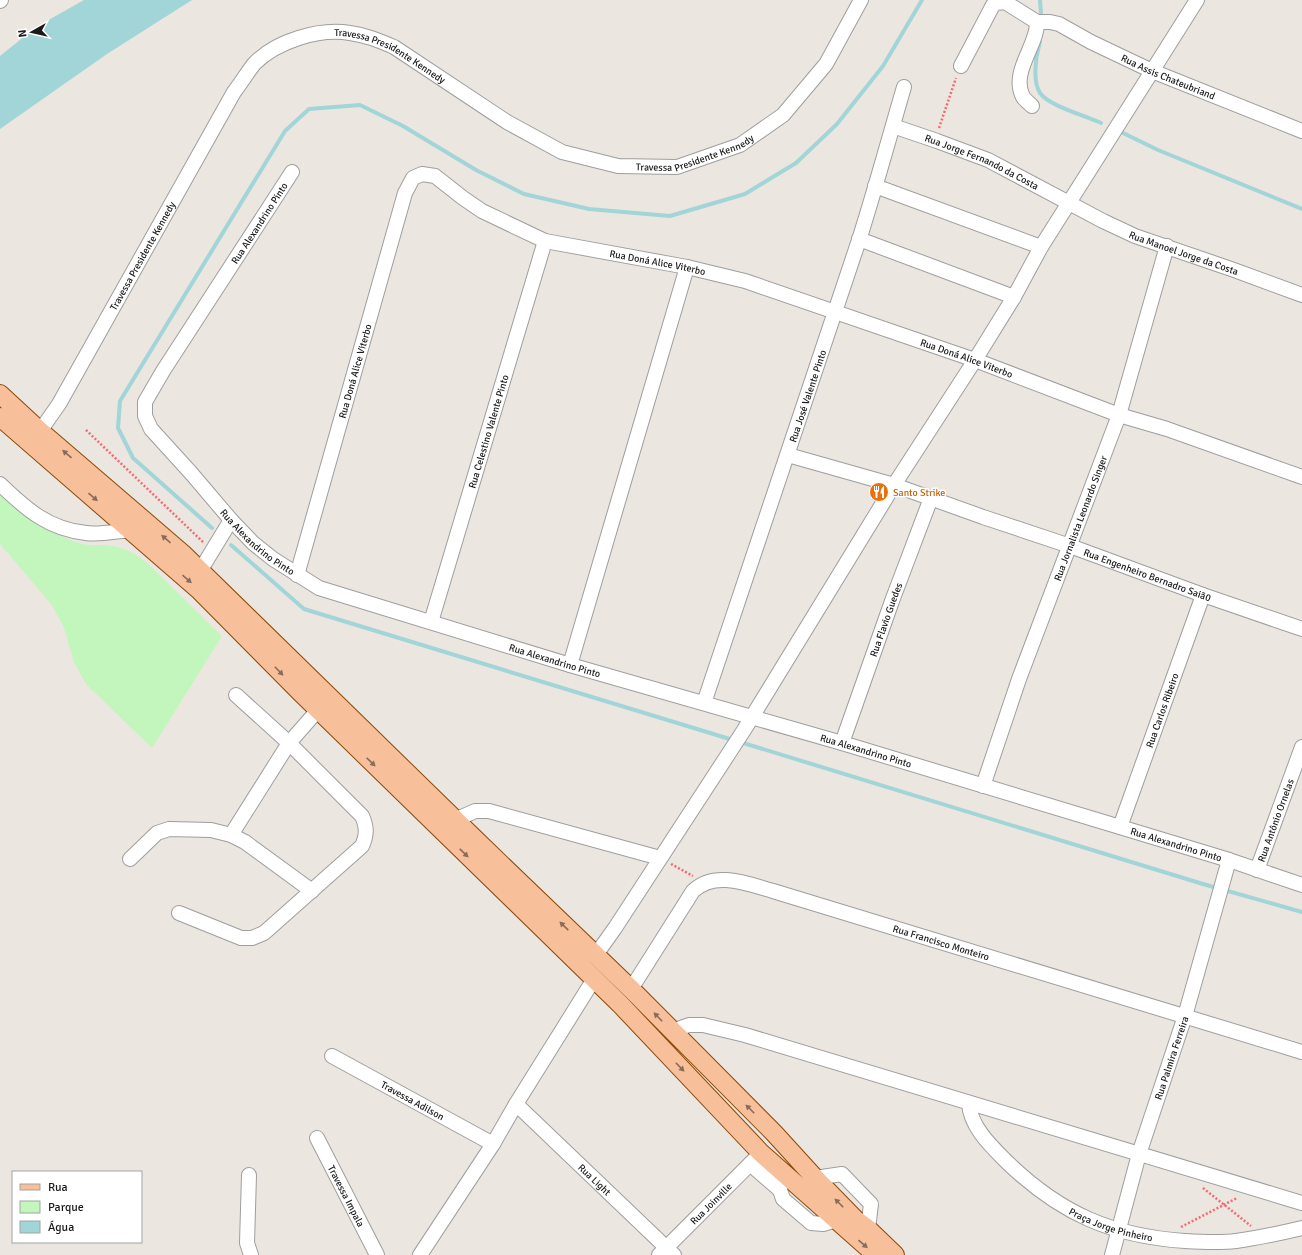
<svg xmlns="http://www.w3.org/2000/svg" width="1302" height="1255" viewBox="0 0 1302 1255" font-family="Signika,sans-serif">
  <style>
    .park { fill: #c2f6bd }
    .water { fill: #a2d5d8 }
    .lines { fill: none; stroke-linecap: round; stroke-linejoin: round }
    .stream { stroke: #a2d5d8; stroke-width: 4 }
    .minor-casing { stroke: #9e9e9e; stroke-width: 16 }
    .major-casing { stroke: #8a4806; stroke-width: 20 }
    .path { stroke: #f36a73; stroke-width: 2.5; stroke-dasharray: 2 2; stroke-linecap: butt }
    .minor { stroke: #fff; stroke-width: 14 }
    .major { stroke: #f7bf9a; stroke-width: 18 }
    .oneway { fill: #886c5a }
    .labels { text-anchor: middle; stroke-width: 3; stroke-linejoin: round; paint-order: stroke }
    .street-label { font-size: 10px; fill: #1a1a1a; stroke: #fff }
    .food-label { font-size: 10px; fill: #c56008; stroke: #fff; text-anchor: start }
  </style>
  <rect width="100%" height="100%" fill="#ece6e0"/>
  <!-- park -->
  <path class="park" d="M0 491C25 510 49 534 79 543 88 546 95 545 104 545 122 546 135 553 148 564L222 636 152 748 86 684 74 662 64 628 52 605 0 544Z"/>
  <!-- water -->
  <path class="water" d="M84 0H192L107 54 0 129V56L36 27Z"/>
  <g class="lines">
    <!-- stream -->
    <path class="stream" d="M1040 0 1041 14
      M1040 41C1039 48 1036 55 1036 62 1035 71 1035 85 1040 93 1049 106 1086 116 1101 123
      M1121 132 1158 150 1302 209
      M212 528 133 458 118 428 120 401 285 131 309 109 360 105 403 126 476 170 524 194 589 209 670 216 745 194 796 163 837 124 883 66 922 0
      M231 545 304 609 733 740
      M740 742 1203 884 1302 912"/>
    <defs>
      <g id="minor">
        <path d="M0 1 1 0"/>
        <path id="s1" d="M961 66 993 5 996 3 1005 2 1037 22H1050L1059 24 1091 42 1152 71 1302 131"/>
        <path d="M1032 106C1029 103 1025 100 1023 97 1010 72 1038 45 1037 22"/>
        <path id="s2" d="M893 126 937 141 988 160 1103 221 1135 236 1234 270 1302 295"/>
        <path id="s3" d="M292 172 163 371 145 402V416L151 429 191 473 231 520 253 543 273 559 319 588 570 665 842 743 1120 827 1229 860 1302 885"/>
        <path d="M875 186 1041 247"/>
        <path d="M859 239 1014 297"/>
        <path id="s4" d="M40 431 59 404 234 92C241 83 247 73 254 64 276 41 319 28 350 33 366 35 380 41 394 47L507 122 562 152 618 166 677 167 740 145 783 115 826 64 861 0"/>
        <path id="s5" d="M788 455 894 485 983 517 1070 546 1203 595 1302 629"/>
        <path d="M0 484C26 509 48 529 86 533 100 535 117 531 132 530"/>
        <path d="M200 571 231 520"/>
        <path id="s6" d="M297 575 405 193 413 178 422 174 435 176 463 198 482 211 545 241 687 267 745 281 975 360 1119 415 1167 429 1302 477"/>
        <path id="s7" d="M431 622 545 241"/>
        <path d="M570 665 687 267"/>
        <path id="s8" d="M704 703C756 549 808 395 859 240 875 190 889 138 904 87"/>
        <path id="s9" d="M842 743 892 601 931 498"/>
        <path id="s10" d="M983 786 1019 679 1119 415 1167 246"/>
        <path d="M455 820 475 811H489L660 858"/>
        <path id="s11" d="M1120 827 1203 595"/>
        <path d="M231 835 289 743 318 710"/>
        <path d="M130 859 157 833 169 829 211 830 231 835 245 842 312 891"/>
        <path id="s12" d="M1257 870 1302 747"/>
        <path d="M179 913 241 938H252L264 933 362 846C367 835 367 827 362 816L289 743 236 695"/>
        <path d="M595 956 615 928 744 730 894 485 975 360 1014 297 1041 247 1197 0"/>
        <path id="s13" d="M631 989 693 891C715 870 748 884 773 891L1302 1052"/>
        <path d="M672 1031 689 1025H703L745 1035 1302 1203"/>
        <path id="s14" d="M332 1056 493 1144"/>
        <path id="s15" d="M969 1103C970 1127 992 1147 1008 1163 1061 1214 1112 1236 1185 1241 1202 1242 1219 1243 1236 1241 1258 1238 1281 1233 1302 1228"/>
        <path id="s16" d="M516 1104 674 1255"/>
        <path id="s17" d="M317 1138 377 1255"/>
        <path d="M750 1164 780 1190"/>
        <path d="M782 1171 780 1190 783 1199 811 1223 823 1224 836 1220"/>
        <path d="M249 1175 247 1243 251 1255"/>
        <path d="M815 1178 842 1174 871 1204 868 1229"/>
        <path d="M420 1255 493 1144 516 1104 594 979"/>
        <path id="s18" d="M659 1255 761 1153"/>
        <path id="s19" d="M1112 1255 1139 1154 1185 1016 1229 860"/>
      </g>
      <path id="major" d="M0 394 40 431 182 553 479 843 631 989 774 1133 815 1178 856 1220 868 1229 895 1255
        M0 417 199 590 300 692 620 1004 761 1153 876 1255"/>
    </defs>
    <!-- minor casing -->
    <use href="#minor" class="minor-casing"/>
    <!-- major casing -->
    <use href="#major" class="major-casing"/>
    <!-- path -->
    <path class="path" d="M939 128 956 78
      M86 430 203 542
      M671 864 693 876
      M1203 1188 1251 1226
      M1181 1227 1237 1198"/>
    <!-- minor -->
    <use href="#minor" class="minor"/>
    <!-- major -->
    <use href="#major" class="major"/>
  </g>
  <!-- one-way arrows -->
  <defs><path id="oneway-solid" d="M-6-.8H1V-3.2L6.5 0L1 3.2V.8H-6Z"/></defs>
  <g class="oneway">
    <use href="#oneway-solid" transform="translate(67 454) rotate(-139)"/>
    <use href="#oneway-solid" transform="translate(93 497) rotate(41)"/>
    <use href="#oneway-solid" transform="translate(166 539) rotate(-139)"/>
    <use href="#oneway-solid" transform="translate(187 579) rotate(41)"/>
    <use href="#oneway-solid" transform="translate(279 671) rotate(46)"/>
    <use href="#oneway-solid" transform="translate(371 762) rotate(44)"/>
    <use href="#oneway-solid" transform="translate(464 853) rotate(44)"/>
    <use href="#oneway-solid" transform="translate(564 926) rotate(-136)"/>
    <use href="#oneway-solid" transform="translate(658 1017) rotate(-134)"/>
    <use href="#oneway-solid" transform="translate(680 1067) rotate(46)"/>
    <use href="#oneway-solid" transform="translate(750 1109) rotate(-135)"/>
    <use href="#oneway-solid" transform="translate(839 1203) rotate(-135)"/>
    <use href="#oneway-solid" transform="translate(863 1244) rotate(41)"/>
  </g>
  <!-- icons -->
  <defs>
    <symbol id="restaurant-disc" viewBox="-11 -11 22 22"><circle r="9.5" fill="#e8710a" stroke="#fff"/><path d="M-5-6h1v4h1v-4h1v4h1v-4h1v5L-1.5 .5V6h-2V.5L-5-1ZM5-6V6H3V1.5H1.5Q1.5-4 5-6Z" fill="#fff"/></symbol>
  </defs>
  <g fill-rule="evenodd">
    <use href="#restaurant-disc" x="868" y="481" width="22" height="22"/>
  </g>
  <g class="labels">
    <!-- street labels -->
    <g class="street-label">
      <text dy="4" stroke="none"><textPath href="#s4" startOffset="575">Travessa Presidente Kennedy</textPath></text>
      <text dy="4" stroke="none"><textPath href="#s1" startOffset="263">Rua Assis Chateubriand</textPath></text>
      <text dy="4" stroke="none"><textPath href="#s4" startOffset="911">Travessa Presidente Kennedy</textPath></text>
      <text dy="4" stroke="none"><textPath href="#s2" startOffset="96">Rua Jorge Fernando da Costa</textPath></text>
      <text transform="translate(259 223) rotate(-57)" y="4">Rua Alexandrino Pinto</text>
      <text dy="4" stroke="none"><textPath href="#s2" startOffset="318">Rua Manoel Jorge da Costa</textPath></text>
      <text dy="4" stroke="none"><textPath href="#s4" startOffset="203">Travessa Presidente Kennedy</textPath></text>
      <text dy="4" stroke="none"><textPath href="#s6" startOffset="680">Rua Doná Alice Viterbo</textPath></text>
      <text dy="4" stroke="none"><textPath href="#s6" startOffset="1004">Rua Doná Alice Viterbo</textPath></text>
      <text dy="4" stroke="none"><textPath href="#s6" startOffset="212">Rua Doná Alice Viterbo</textPath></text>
      <text dy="4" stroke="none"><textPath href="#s8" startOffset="324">Rua José Valente Pinto</textPath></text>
      <text dy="4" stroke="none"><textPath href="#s7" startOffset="199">Rua Celestino Valente Pinto</textPath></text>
      <text dy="4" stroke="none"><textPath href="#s10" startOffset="285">Rua Jornalista Leonardo Singer</textPath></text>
      <text dy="4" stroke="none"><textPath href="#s3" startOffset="457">Rua Alexandrino Pinto</textPath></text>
      <text dy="4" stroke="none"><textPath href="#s5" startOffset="379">Rua Engenheiro Bernadro Saiā0</textPath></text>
      <text dy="4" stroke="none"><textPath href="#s9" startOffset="131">Rua Flavio Guedes</textPath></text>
      <text dy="4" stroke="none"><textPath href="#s3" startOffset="781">Rua Alexandrino Pinto</textPath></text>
      <text dy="4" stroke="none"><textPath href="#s11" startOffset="124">Rua Carlos Ribeiro</textPath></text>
      <text dy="4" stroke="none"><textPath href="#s3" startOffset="1105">Rua Alexandrino Pinto</textPath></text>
      <text dy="4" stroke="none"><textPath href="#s12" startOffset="53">Rua Antônio Ornelas</textPath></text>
      <text dy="4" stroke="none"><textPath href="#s3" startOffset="1429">Rua Alexandrino Pinto</textPath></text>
      <text dy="4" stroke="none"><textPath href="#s13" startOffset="376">Rua Francisco Monteiro</textPath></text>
      <text dy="4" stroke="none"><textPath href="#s19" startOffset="206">Rua Palmira Ferreira</textPath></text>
      <text dy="4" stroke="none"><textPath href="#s14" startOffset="92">Travessa Adilson</textPath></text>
      <text dy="4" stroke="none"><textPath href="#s16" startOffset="109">Rua Light</textPath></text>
      <text dy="4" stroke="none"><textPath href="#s17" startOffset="65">Travessa Impala</textPath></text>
      <text dy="4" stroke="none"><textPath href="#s18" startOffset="73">Rua Joinville</textPath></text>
      <text dy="4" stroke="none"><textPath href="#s15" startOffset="195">Praça Jorge Pinheiro</textPath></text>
    </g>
    <!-- food labels -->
    <g class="food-label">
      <text x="893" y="496">Santo Strike</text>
    </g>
  </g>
  <!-- legend -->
  <rect x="12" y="1171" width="130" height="72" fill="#ffffff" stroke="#a3a3a3"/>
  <rect x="20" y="1184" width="20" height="6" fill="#f7bf9a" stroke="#a3a3a3"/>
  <text x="48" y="1191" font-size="12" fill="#1a1a1a">Rua</text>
  <rect x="20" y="1201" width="20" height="12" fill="#c2f6bd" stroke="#a3a3a3"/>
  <text x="48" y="1211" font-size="12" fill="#1a1a1a">Parque</text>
  <rect x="20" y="1221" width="20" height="12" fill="#a2d5d8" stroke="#a3a3a3"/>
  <text x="48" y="1231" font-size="12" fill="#1a1a1a">Água</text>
  <!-- north arrow -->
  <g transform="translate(32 32) rotate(262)" stroke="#ffffff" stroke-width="3" paint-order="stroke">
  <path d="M0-3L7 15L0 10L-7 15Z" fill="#1a1a1a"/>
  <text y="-6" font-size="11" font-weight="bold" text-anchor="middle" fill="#1a1a1a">N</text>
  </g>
</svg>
